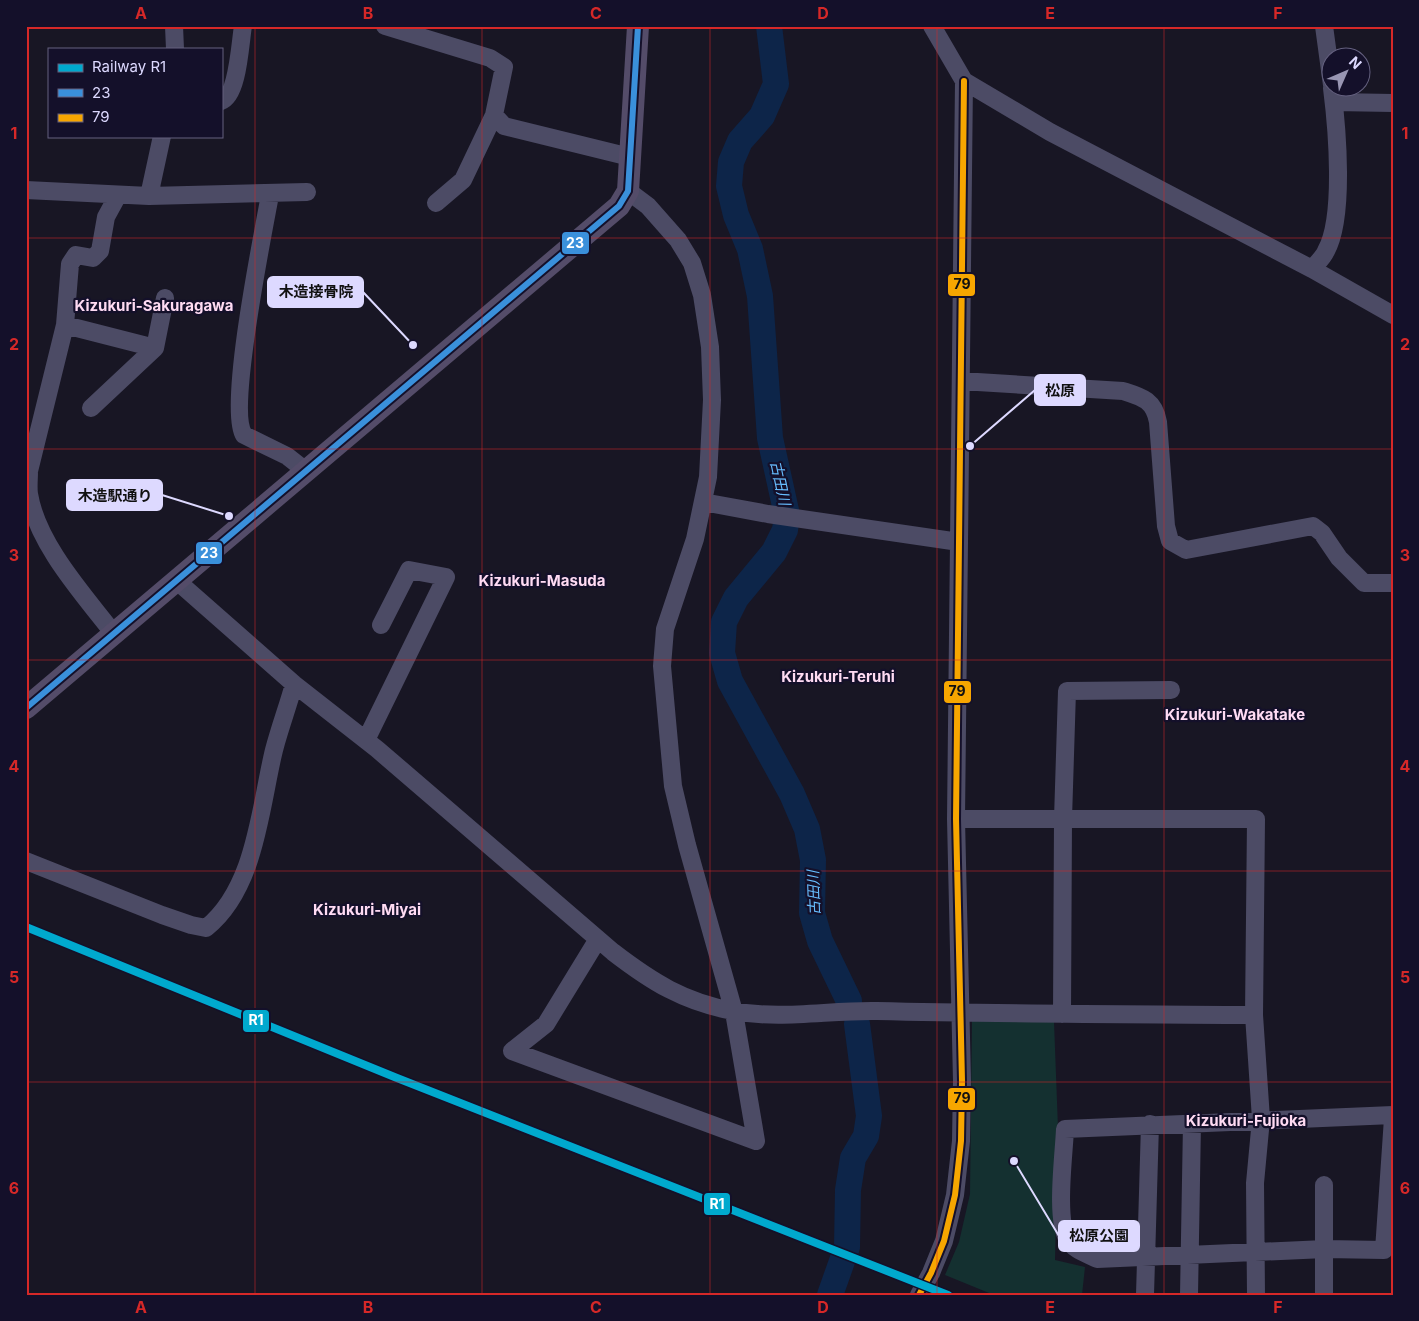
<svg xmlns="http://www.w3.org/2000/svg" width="1419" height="1321" viewBox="0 0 1419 1321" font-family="Inter,'Noto Sans JP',sans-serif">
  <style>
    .green { fill: #143030 }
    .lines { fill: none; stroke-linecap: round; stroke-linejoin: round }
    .river { stroke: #0d2549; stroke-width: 26 }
    .minor { stroke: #4c4b65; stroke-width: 18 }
    .major { stroke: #544c69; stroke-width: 22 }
    .bus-1-casing { stroke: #14102a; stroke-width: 10 }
    .bus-2-casing { stroke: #14102a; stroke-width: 10 }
    .bus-1 { stroke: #3a90db; stroke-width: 6 }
    .bus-2 { stroke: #f7a600; stroke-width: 6 }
    .rail-1-casing { stroke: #14102a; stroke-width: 11 }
    .rail-1 { stroke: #00a9ce; stroke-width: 8 }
    .grid { fill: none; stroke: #d62828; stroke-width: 1; stroke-opacity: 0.55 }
    .labels { text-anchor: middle; stroke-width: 4.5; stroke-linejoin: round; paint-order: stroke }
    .neighbourhood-label { font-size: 15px; font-weight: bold; fill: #ffdbf3; stroke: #14102a }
    .water-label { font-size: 15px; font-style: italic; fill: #67bdff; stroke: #14102a }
    .leader { fill: none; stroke: #ddd9ff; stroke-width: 2 }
    .callout-dot { fill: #ddd9ff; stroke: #14102a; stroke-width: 2 }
    .callout { fill: #ddd9ff; stroke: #ddd9ff; stroke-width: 2 }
    .callout-label { font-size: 15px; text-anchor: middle; font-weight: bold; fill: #111 }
    .line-badge { stroke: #14102a; stroke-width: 2 }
    .badge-label { font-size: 14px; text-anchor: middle; font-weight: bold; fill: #fff }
    .pale-badge-label { font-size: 14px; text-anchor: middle; font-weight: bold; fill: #111 }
    .neatline { fill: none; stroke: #d62828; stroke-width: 2 }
    .grid-label { font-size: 16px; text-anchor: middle; font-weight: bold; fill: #d62828 }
  </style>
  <rect width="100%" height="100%" fill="#181624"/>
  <!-- green -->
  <path class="green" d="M972 1020 1054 1022 1058 1128 1055 1260 1085 1267 1082 1295H994L945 1275 959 1242 970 1194Z"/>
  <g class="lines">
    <!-- river -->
    <path class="river" d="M769 26 776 84 762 116 740 141 731 162 729 186 736 215 750 249 760 296 770 438 787 515 785 530 774 552 736 598 724 622 722 653 730 681 792 794 807 829 813 860 812 913 820 941 849 1001
      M830 1295 847 1247 848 1190 853 1158 866 1136 869 1116 857 1024"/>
    <!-- minor -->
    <path class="minor" d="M174 26 175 49
      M385 26 490 58 504 67 494 115 504 126 630 157
      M932 26 964 81 1050 132 1312 269 1393 315
      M1324 26 1332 85
      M221 101C238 96 240 43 243 26
      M1334 102 1393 103
      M26 190 149 196 307 192
      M270 195C263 233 227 411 244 435L287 456 306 471
      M149 196 162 136
      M436 203 463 180 494 115
      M1312 269C1316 264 1323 258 1326 251 1345 217 1337 127 1332 88
      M65 325 155 348
      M961 381 1123 391C1142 397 1154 400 1158 422L1166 526 1170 541 1186 550 1313 526 1322 533 1339 558 1364 583H1393
      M91 408 155 348 165 298
      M703 502 768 514 959 542
      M177 581 294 684 377 749 613 952C652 982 684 1002 733 1011 781 1020 829 1010 877 1011 1002 1014 1128 1014 1254 1015
      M114 634C84 595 37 544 29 494 28 487 29 479 29 471L65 325 70 264 76 255 93 258 100 251 106 217 118 195
      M366 740 446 577 409 570 381 625
      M956 819H1256L1254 1015 1261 1119 1255 1183 1256 1295
      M26 861 162 915 191 925 206 928C256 888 260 807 274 750 280 727 288 706 294 684
      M598 939 546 1024 512 1051 756 1141 734 1012 687 845 673 786 662 666 665 629 695 539 708 477 712 400 710 347 702 295 692 263 678 240 648 206 628 191
      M1062 1014 1063 819 1067 691 1171 690
      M1393 1115 1065 1129C1064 1155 1055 1220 1068 1240 1074 1250 1088 1254 1097 1259L1325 1249 1384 1250 1393 1118
      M919 1295 931 1273 944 1241 955 1195 961 1141 962 1081 956 819 964 81
      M1145 1295 1150 1124
      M1189 1295 1192 1123
      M1324 1295V1185"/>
    <!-- major -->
    <path class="major" d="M26 708 619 206 628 191 638 26"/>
    <defs>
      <path id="bus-1" d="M26 708 619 206 628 191 638 26"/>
      <path id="bus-2" d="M919 1295 931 1273 944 1241 955 1195 961 1141 962 1081 956 819 964 81"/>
    </defs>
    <!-- bus-1 casing -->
    <use href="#bus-1" class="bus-1-casing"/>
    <!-- bus-2 casing -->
    <use href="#bus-2" class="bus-2-casing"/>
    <!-- bus-1 -->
    <use href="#bus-1" class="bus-1"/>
    <!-- bus-2 -->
    <use href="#bus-2" class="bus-2"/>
    <defs>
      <path id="rail-1" d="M26 927 397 1078 948 1295"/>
    </defs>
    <!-- rail-1 casing -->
    <use href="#rail-1" class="rail-1-casing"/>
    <!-- rail-1 -->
    <use href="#rail-1" class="rail-1"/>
  </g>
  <!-- grid -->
  <path class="grid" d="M255 26V1295M482 26V1295M710 26V1295M937 26V1295M1164 26V1295M26 238H1393M26 449H1393M26 660H1393M26 871H1393M26 1082H1393"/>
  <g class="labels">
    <!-- neighbourhood labels -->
    <g class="neighbourhood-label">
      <text x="154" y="311">Kizukuri-Sakuragawa</text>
      <text x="542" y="586">Kizukuri-Masuda</text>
      <text x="838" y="682">Kizukuri-Teruhi</text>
      <text x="1235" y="720">Kizukuri-Wakatake</text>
      <text x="367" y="915">Kizukuri-Miyai</text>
      <text x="1246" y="1126">Kizukuri-Fujioka</text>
    </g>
    <!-- water labels -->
    <g class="water-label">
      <text transform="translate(780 483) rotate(78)" y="5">古田川</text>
      <text transform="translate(814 893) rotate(-92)" y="5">古田川</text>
    </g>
  </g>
  <!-- callouts -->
  <path class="leader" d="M413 345L363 292M970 446L1035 390M229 516L162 495M1014 1161L1059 1236"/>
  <g class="callout-dot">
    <circle cx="413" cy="345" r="5"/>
    <circle cx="970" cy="446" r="5"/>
    <circle cx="229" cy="516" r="5"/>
    <circle cx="1014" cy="1161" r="5"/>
  </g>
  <g class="callout">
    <rect x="268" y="277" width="95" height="30" rx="5"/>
    <rect x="1035" y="375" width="50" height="30" rx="5"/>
    <rect x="67" y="480" width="95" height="30" rx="5"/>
    <rect x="1059" y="1221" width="80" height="30" rx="5"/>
  </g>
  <g class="callout-label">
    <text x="316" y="297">木造接骨院</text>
    <text x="1060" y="396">松原</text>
    <text x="115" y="501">木造駅通り</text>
    <text x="1099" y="1241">松原公園</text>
  </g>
  <g class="line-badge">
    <rect x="561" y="231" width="29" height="24" rx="5" fill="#3a90db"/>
    <rect x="947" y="273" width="29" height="24" rx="5" fill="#f7a600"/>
    <rect x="195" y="541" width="28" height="24" rx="5" fill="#3a90db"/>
    <rect x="943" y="680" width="29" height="24" rx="5" fill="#f7a600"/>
    <rect x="242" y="1009" width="28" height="24" rx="5" fill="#00a9ce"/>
    <rect x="947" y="1087" width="29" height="24" rx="5" fill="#f7a600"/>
    <rect x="703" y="1192" width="28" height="24" rx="5" fill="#00a9ce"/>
  </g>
  <g class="badge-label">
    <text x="575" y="248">23</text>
    <text x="209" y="558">23</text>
    <text x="256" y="1025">R1</text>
    <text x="717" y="1209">R1</text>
  </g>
  <g class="pale-badge-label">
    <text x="962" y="289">79</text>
    <text x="957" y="696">79</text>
    <text x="962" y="1103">79</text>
  </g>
  <!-- border -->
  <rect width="1419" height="1321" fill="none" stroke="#14102a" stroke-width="55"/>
  <!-- legend -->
  <rect x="48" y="48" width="175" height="90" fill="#14102a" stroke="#64607f"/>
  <rect x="58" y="64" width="25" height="8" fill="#00a9ce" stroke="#64607f"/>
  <text x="92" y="72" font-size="15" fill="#ddd9ff">Railway R1</text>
  <rect x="58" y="89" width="25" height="8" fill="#3a90db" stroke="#64607f"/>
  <text x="92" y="98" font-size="15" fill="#ddd9ff">23</text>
  <rect x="58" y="114" width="25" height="8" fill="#f7a600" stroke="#64607f"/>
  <text x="92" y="122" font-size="15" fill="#ddd9ff">79</text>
  <!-- north arrow -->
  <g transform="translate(1346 72) rotate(45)"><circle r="24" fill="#14102a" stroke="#64607f"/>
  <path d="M0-4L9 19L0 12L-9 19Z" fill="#9895b2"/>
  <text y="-8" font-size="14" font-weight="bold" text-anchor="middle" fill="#ddd9ff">N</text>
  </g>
  <rect x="28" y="28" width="1364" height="1266" class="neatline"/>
  <g class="grid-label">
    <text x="141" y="19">A</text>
    <text x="368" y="19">B</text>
    <text x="596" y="19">C</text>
    <text x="823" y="19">D</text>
    <text x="1050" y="19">E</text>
    <text x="1278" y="19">F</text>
    <text x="14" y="139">1</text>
    <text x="1405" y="139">1</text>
    <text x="14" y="350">2</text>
    <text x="1405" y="350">2</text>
    <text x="14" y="561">3</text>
    <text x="1405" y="561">3</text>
    <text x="14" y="772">4</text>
    <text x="1405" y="772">4</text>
    <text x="14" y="983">5</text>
    <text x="1405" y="983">5</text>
    <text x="14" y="1194">6</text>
    <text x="1405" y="1194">6</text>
    <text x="141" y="1313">A</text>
    <text x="368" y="1313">B</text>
    <text x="596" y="1313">C</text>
    <text x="823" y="1313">D</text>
    <text x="1050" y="1313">E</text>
    <text x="1278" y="1313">F</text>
  </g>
</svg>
